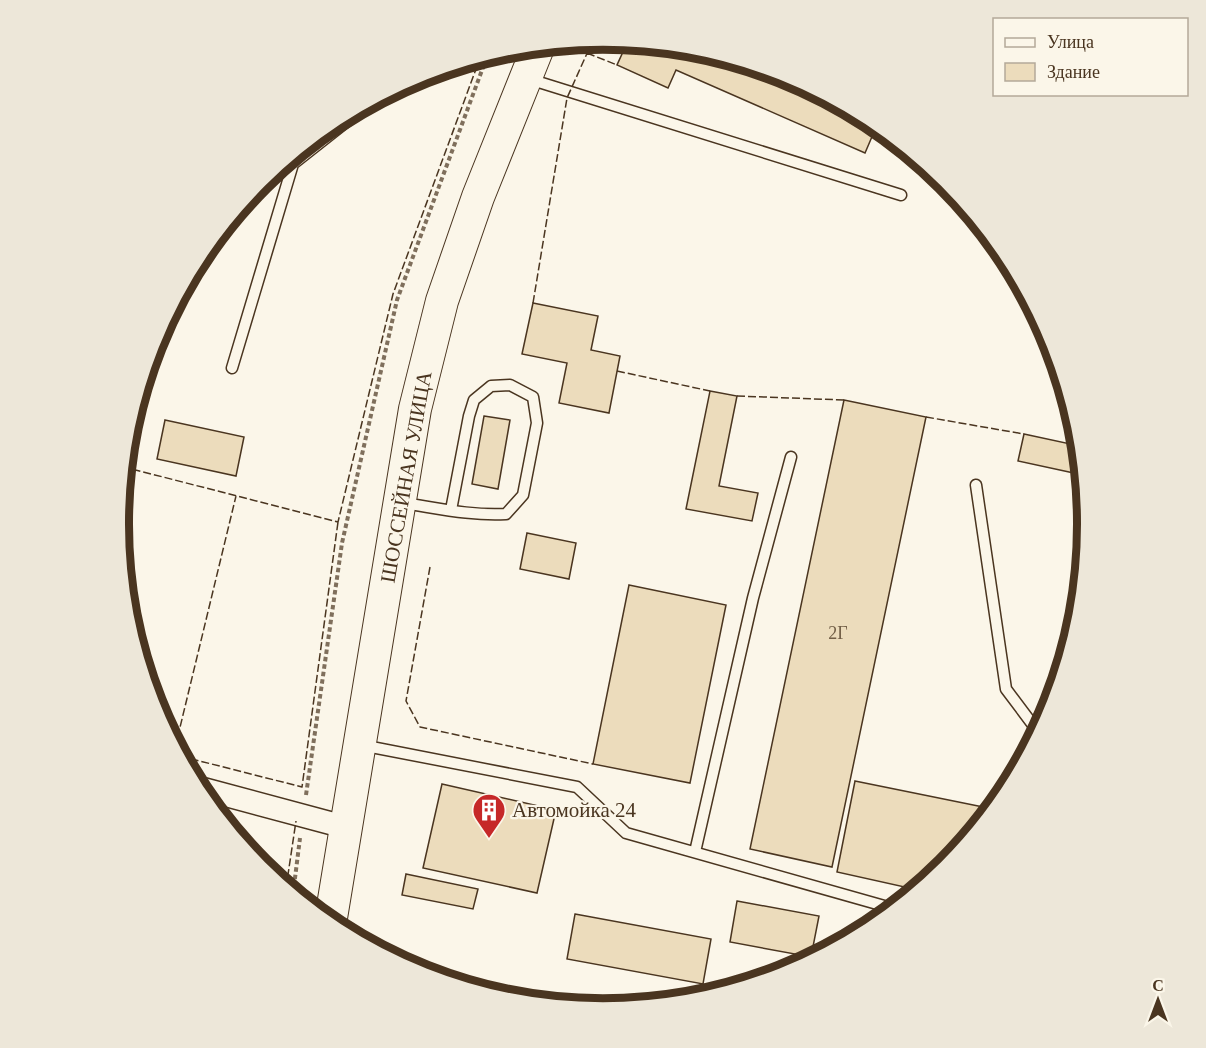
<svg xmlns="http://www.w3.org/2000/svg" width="1206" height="1048" viewBox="0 0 1206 1048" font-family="Georgia,serif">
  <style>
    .building { fill: #ecdcbc; stroke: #4a3520; stroke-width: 1.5 }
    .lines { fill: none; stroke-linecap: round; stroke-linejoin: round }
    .service-casing { stroke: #4a3520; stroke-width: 13 }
    .minor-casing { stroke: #4a3520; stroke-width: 25 }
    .secondary-casing { stroke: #4a3520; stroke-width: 34 }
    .path { stroke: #7f6f5c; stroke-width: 4; stroke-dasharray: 4.5 3; stroke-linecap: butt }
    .service { stroke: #fbf6e9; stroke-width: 10 }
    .minor { stroke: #fbf6e9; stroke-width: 22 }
    .secondary { stroke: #fbf6e9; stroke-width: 32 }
    .fence { stroke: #4a3520; stroke-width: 1.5; stroke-dasharray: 8 3; stroke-linecap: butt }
    .labels { text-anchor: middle; stroke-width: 4.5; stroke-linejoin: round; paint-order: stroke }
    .number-label { font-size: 18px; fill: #725f47 }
    .street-label { font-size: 21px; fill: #4a3520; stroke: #fbf6e9 }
    .poi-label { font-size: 21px; fill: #4a3520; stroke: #fbf6e9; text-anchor: start }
    .rim { fill: none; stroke: #4a3520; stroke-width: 8 }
  </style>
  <rect width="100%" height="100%" fill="#fbf6e9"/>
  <!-- building -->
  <path class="building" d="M628 41 698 48 789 76 873 121 877 125 865 153 676 70 668 88 617 65Z
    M533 303 598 316 591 350 620 356 609 413 559 403 567 363 522 354Z
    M710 391 737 396 719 486 758 493 752 521 686 509Z
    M844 400 926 417 832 867 750 849Z
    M484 416 510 420 498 489 472 484Z
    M165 420 244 437 236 476 157 459Z
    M1024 434 1080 446 1083 475 1018 461Z
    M527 533 576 543 569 579 520 569Z
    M629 585 726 605 690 783 593 764Z
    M131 631 142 633 138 655Z
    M855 781 993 809 946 867 918 890 837 872Z
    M442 784 556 810 537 893 423 868Z
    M406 874 478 889 473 909 402 895Z
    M737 901 819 916 811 957 730 942Z
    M575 914 711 939 703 984 567 959Z"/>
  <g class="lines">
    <defs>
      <path id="service" d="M529 79 901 195
        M232 368 293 164 378 97
        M976 485 1006 689 1039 733
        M403 503C437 508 471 516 506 514L523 495 537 423 533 397 510 385 491 386 474 400 469 416 451 510
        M361 745 577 787 626 833 895 909
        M695 852 753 598 791 457"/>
      <path id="minor" d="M196 787 345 827"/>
      <path id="secondary" d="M330 924 415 409 442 301 478 197 539 45"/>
    </defs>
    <!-- service casing -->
    <use href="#service" class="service-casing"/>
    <!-- minor casing -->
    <use href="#minor" class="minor-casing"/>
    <!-- secondary casing -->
    <use href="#secondary" class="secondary-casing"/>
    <!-- path -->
    <path class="path" d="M306 795 342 543 397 300 485 62
      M293 894 300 838"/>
    <!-- service -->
    <use href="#service" class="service"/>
    <!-- minor -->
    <use href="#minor" class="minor"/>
    <!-- secondary -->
    <use href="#secondary" class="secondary"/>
    <!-- fence -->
    <path class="fence" d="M587 53 617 65
      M533 303 567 98 593 40
      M617 371 710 391
      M737 396 844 400
      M134 407 128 468 338 522 393 294 476 69 472 59
      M926 417 1024 434
      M430 567 406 701 420 727 593 764
      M175 748 236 496
      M180 756 302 787 338 522
      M286 888 296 821"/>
  </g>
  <!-- icons -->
  <defs>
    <symbol id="building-pin" viewBox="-11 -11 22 30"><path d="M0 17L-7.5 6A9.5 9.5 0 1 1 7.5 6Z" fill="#c62828" stroke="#fbf6e9"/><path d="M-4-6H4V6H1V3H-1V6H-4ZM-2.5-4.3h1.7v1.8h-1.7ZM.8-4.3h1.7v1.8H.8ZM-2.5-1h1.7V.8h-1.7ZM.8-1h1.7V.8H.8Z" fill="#fff"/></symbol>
  </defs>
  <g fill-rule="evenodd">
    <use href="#building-pin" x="470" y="791" width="38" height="52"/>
  </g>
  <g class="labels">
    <!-- number labels -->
    <g class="number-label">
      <text x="838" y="639">2Г</text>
    </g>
    <!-- street labels -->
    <g class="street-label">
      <text transform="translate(406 477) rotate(-80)" y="7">ШОССЕЙНАЯ УЛИЦА</text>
    </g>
    <!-- poi labels -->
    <g class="poi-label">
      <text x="512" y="817">Автомойка 24</text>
    </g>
  </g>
  <!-- crop -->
  <path d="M0 0H1206V1048H0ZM129 524a474 474 0 1 1 948 0a474 474 0 1 1-948 0Z" fill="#ede7d9" fill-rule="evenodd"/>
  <path class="rim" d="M129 524a474 474 0 1 1 948 0a474 474 0 1 1-948 0Z"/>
  <!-- legend -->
  <rect x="993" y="18" width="195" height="78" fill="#fbf6e9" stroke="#b4a999" stroke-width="1.5"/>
  <rect x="1005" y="38" width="30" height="9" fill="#fbf6e9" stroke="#b4a999" stroke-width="1.5"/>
  <text x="1047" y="48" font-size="18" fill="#4a3520">Улица</text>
  <rect x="1005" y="63" width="30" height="18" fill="#ecdcbc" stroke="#b4a999" stroke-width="1.5"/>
  <text x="1047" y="78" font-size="18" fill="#4a3520">Здание</text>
  <!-- north arrow -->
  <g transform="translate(1158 1000)" stroke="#fbf6e9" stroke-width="4.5" paint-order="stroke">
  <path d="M0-4.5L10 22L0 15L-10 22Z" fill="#4a3520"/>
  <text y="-9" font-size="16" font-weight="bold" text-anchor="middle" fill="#4a3520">С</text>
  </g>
</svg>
